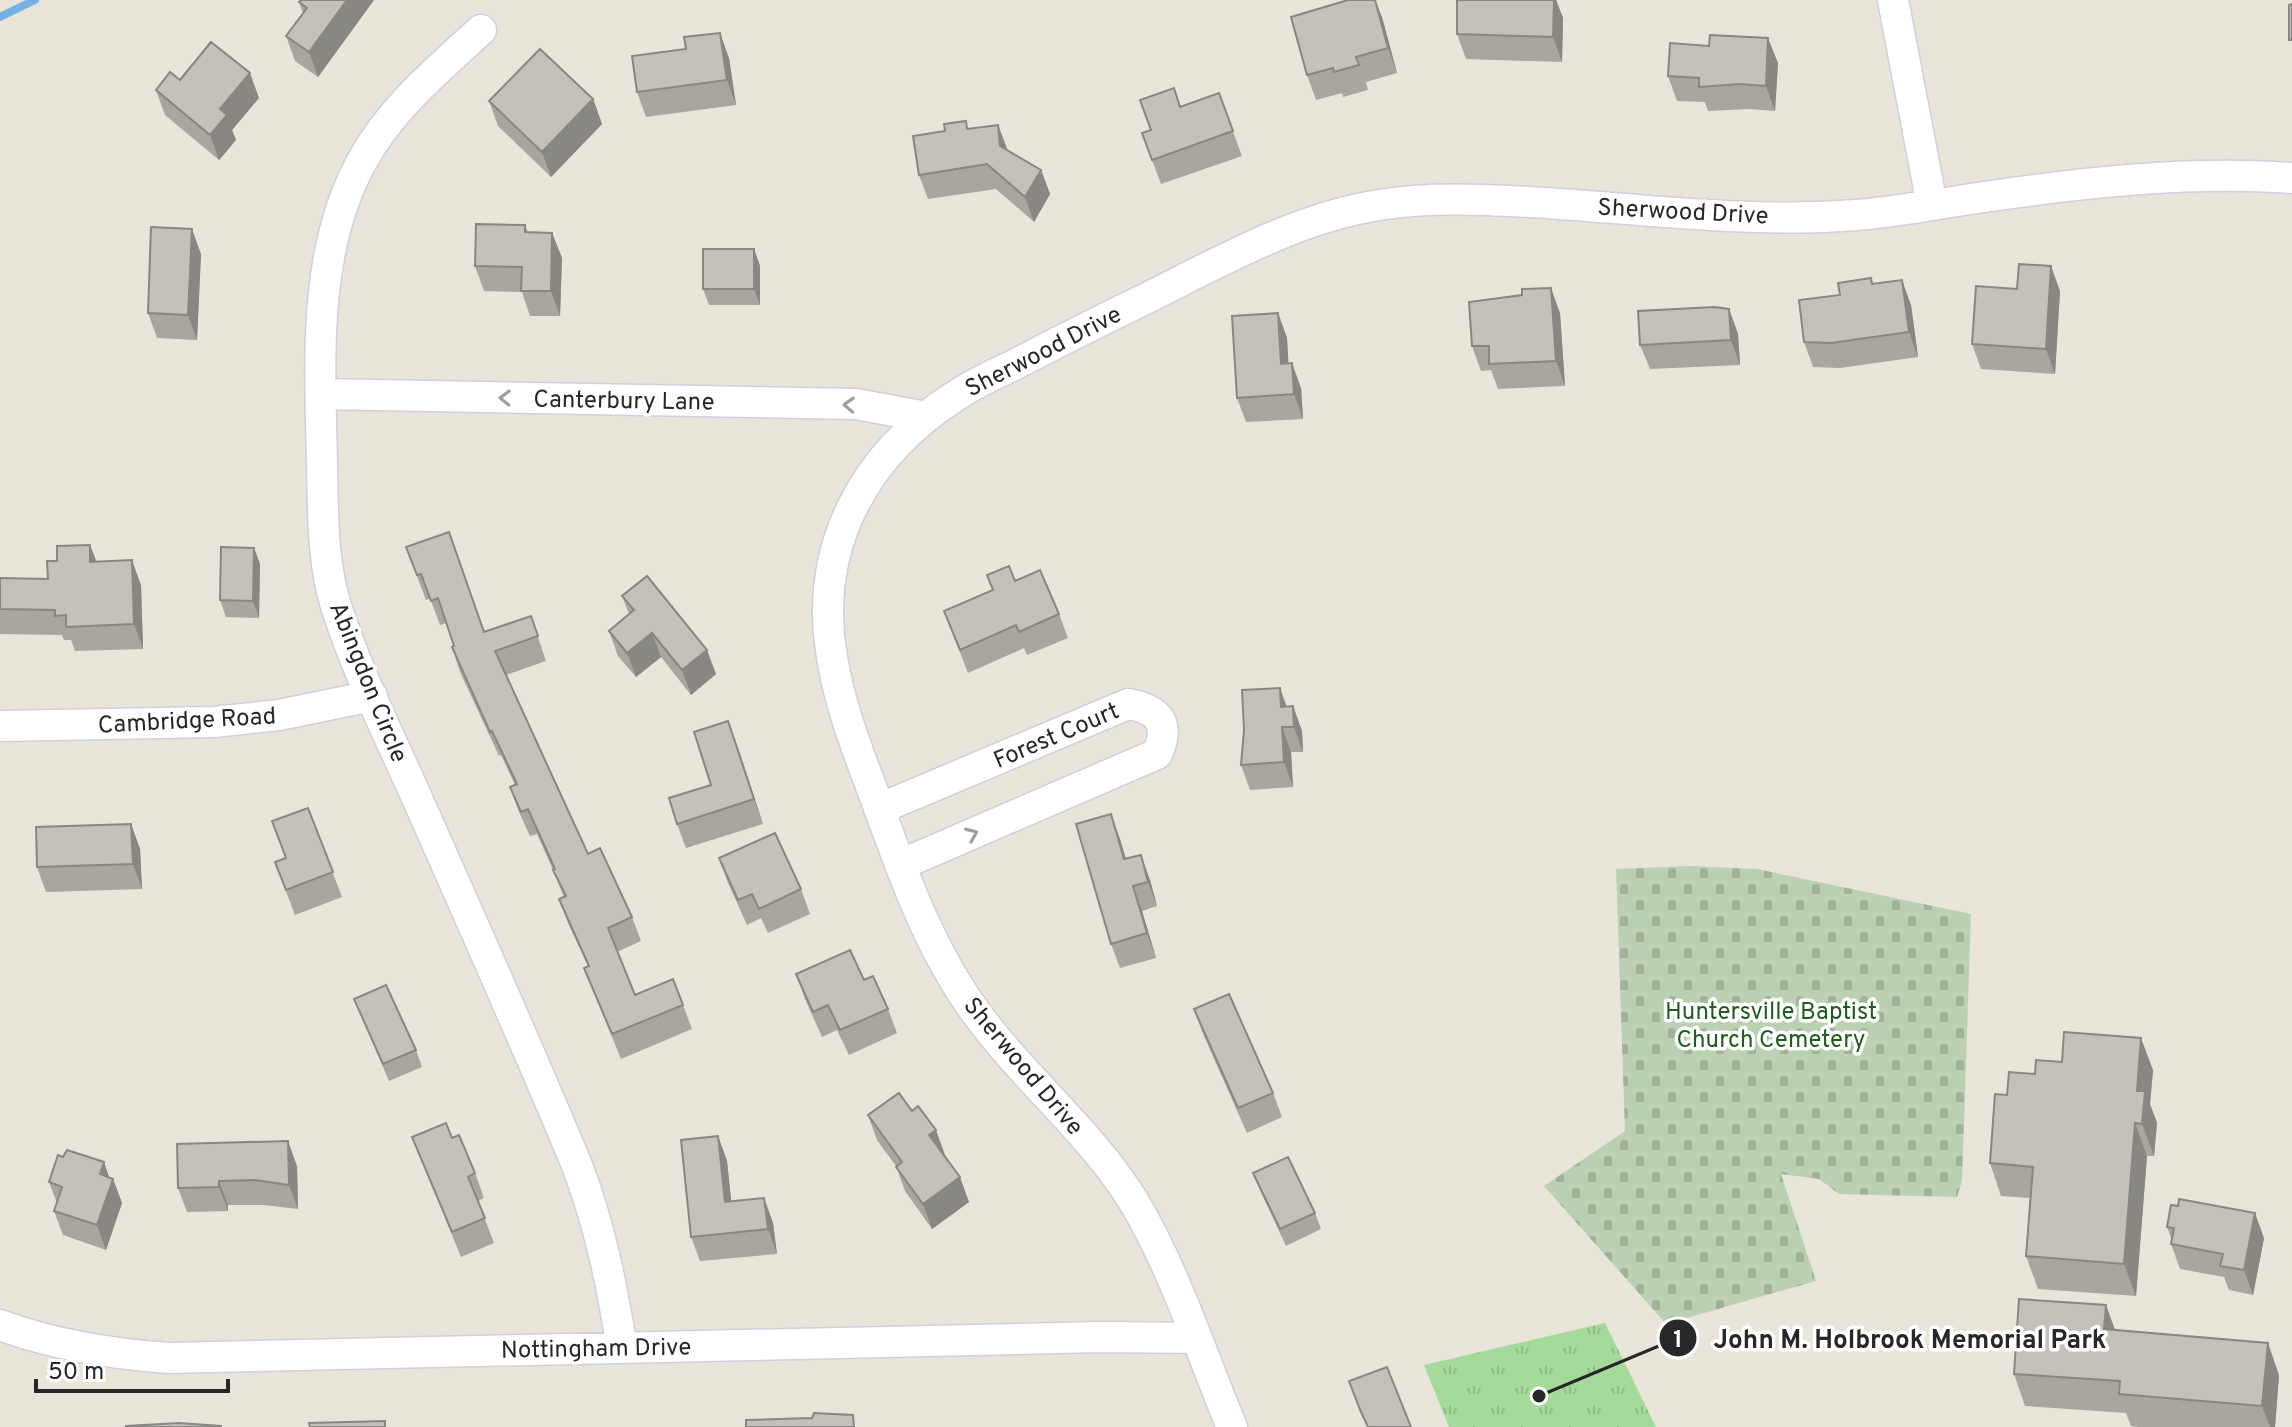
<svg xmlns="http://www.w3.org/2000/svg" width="2292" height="1427" viewBox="0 0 2292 1427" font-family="Overpass,sans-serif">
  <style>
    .cemetery { fill: url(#cemetery-stones) }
    .park { fill: url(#park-tufts) }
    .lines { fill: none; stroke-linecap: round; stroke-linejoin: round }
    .stream { stroke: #75b1e2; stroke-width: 8 }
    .street-casing { stroke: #cfcfdf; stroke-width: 33 }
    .street { stroke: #fff; stroke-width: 30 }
    .wall { fill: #a9a6a0 }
    .shaded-wall { fill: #898782 }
    .building { fill: #c4c1ba; stroke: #898782; stroke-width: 2 }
    .oneway { stroke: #9e9e9e }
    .labels { text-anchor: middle; stroke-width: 7; stroke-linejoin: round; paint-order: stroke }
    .street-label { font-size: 24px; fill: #272727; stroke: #fff }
    .park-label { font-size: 24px; fill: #205c1f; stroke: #fff }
    .leader { fill: none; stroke: #272727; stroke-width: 3 }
    .callout-dot { fill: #272727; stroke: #fff; stroke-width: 3 }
    .mark-label { font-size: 24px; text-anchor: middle; font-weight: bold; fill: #fff }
    .callout-label { font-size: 26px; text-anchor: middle; font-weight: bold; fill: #272727; stroke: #fff; stroke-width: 7; stroke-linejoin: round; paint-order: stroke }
  </style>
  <defs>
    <pattern id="cemetery-stones" width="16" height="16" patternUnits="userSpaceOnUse" patternTransform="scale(2)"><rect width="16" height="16" fill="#bcd1b3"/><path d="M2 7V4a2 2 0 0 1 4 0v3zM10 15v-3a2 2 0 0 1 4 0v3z" fill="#a2b39a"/></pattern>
    <pattern id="park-tufts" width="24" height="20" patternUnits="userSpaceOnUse" patternTransform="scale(2)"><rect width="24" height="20" fill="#a4db9a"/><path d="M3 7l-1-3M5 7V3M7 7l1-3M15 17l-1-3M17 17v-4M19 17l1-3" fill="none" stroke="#8dbc85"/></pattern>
  </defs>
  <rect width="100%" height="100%" fill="#e9e5da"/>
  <!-- cemetery -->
  <path class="cemetery" d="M1691 866 1757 869 1971 914 1962 1181 1957 1197 1839 1194 1819 1179 1781 1174 1816 1281 1666 1324 1544 1186 1625 1131 1616 869Z"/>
  <!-- park -->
  <path class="park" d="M1605 1323 1656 1427H1449L1424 1365Z"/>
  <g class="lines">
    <!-- stream -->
    <path class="stream" d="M0 17 35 0"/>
    <defs>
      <path id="street" d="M1893 0 1932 205
        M481 30C436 71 390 109 361 163 312 253 320 364 322 463 323 510 322 561 336 606 358 675 392 741 421 807 474 927 528 1047 578 1168 601 1230 611 1282 622 1347
        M322 394 856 404 926 417
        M0 726 214 722 279 715 372 696
        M879 809 1128 704C1159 709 1171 724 1157 754L900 865
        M0 1325C54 1345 112 1354 169 1358L1103 1337 1195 1338
        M1232 1427C1201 1353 1175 1271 1134 1202 1091 1132 1025 1080 977 1014 931 952 904 877 878 805 860 757 840 708 832 657 813 547 864 454 957 395 975 383 995 374 1014 365 1056 343 1098 322 1141 301 1216 264 1295 218 1379 205 1434 196 1491 200 1547 203 1649 210 1753 223 1856 215 1899 212 1941 203 1984 197 2086 182 2189 171 2292 178"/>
    </defs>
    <!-- street casing -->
    <use href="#street" class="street-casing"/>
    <!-- street -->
    <use href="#street" class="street"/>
  </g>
  <!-- wall -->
  <path class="wall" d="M301 0H374L318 77 295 61 286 36 303 13 299 2Z
    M1457 0H1556L1563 18 1562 62 1466 59 1457 34Z
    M1382 17 1397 73 1366 82 1368 90 1343 97 1342 93 1316 100 1307 75Z
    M729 58 736 105 646 117 637 92Z
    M1778 63 1775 111 1749 109 1708 111 1705 102 1677 101 1668 76Z
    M180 80 259 98 232 130 236 140 219 160 165 115 156 90Z
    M1219 93 1242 156 1161 184 1142 133 1151 130 1180 107Z
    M593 99 602 124 551 177 498 126 489 101Z
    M966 121 968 129 998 125 1007 149 1041 170 1050 194 1034 222 996 189 928 199 919 175 945 131Z
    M525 225 528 232 552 233 562 258 560 316H530L522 292 484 291 475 266Z
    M754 249 760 266V305H709L703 289Z
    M201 254 197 340 157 338 148 313Z
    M1871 278 1873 284 1911 305 1918 357 1840 368 1813 367 1804 342 1840 295Z
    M2017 289 2060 291 2055 374 1981 369 1972 344Z
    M1729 309 1738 334 1740 365 1650 369 1640 345Z
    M1278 313 1287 338 1288 363 1301 388 1303 419 1246 422 1237 398Z
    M1560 313 1565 386 1498 389 1491 370 1481 371 1472 346Z
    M406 547 485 632 531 616 546 661 506 675 588 854 632 917 641 941 617 952 635 995 683 1005 692 1029 621 1059 584 968 588 966 568 923 559 899 564 897 553 870 537 834 530 836 519 812 510 787 515 785 501 755 499 756 460 672 452 647 454 646 446 623 440 625 430 598 426 600Z
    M254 548 260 564 259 618 226 617 220 600Z
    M96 561 141 585 143 649 75 651 71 640H64L62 635 0 634V578L48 579Z
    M1015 581 1059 614 1068 638 1027 655 1024 648 968 673 944 611Z
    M622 596 716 674 691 695 661 657 636 677 618 656 609 631 629 614Z
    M1293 706 1302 731 1303 752H1291L1293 787 1250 790 1241 765 1287 707Z
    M737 745 763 824 686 848 677 824 711 785Z
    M308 808 342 897 295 915 275 862 286 858Z
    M131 824 140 849 142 889 46 892 37 867Z
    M1120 839 1126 859 1150 880 1157 906 1142 911 1156 958 1120 968 1111 944Z
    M719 858 801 889 810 914 768 933 761 918 747 925 728 883Z
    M796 974 864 980 888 1009 897 1033 849 1055 837 1030 822 1037 805 999Z
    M354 999 416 1050 422 1067 389 1081Z
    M1194 1009 1273 1093 1282 1117 1247 1133 1203 1034Z
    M2153 1070 2150 1104 2157 1123 2154 1156H2147L2136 1296 2038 1289 2026 1256 2030 1198 2001 1196 1990 1163 2007 1095 2035 1074Z
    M868 1115 945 1155 969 1202 932 1229 905 1191 896 1166 877 1140Z
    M718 1136 727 1161 731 1201 764 1198 773 1223 777 1254 700 1261 691 1237Z
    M412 1137 475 1173 484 1198 478 1201 494 1243 461 1257Z
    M63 1157 104 1162 109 1177 113 1179 122 1203 106 1250 63 1235 54 1211 57 1203 49 1182Z
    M297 1166 298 1209 264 1205H228V1211L187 1212 178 1188Z
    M1253 1173 1315 1213 1321 1229 1286 1246 1260 1190Z
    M2167 1227 2264 1238 2253 1295 2229 1290 2224 1277 2180 1269 2171 1244 2172 1240Z
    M2115 1330 2279 1375 2275 1427H2138L2131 1426 2126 1413 2025 1406 2014 1374Z"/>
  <!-- shaded-wall -->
  <path class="shaded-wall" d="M347 0H374L318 77 309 52Z
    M1375 0 1382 17 1397 73 1388 48Z
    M1554 0H1556L1563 18 1562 62 1553 37Z
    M720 33 729 58 736 105 727 80Z
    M1768 38 1778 63 1775 111 1766 86Z
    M250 73 259 98 232 130 236 140 219 160 210 135 220 109Z
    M593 99 602 124 551 177 542 152Z
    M998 125 1007 149 1000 146Z
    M1041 170 1050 194 1034 222 1025 197Z
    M192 229 201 254 197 340 188 315Z
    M552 233 562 258 560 316 551 291Z
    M754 249 760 266V305L754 289Z
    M2051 266 2060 291 2055 374 2046 349Z
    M1902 280 1911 305 1918 357 1909 332Z
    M1551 288 1560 313 1565 386 1556 361Z
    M1729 309 1738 334 1740 365 1731 340Z
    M1278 313 1287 338 1290 389 1281 364Z
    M1292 363 1301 388 1303 419 1294 394Z
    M90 545 100 570 90 562Z
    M254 548 260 564 259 618 253 601Z
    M132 560 141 585 143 649 134 624Z
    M652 633 661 657 636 677 627 653Z
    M707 650 716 674 691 695 682 670Z
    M1280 688 1289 713 1281 707Z
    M1293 706 1302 731 1303 752 1294 727Z
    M728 721 737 745 763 824 754 799Z
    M1282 727 1291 752 1293 787 1284 762Z
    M1111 814 1120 839 1133 884 1124 859Z
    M131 824 140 849 142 889 133 864Z
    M1141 855 1150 880 1157 906 1148 882Z
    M1133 886 1142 911 1156 958 1147 933Z
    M2141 1038 2153 1070 2150 1104 2157 1123 2154 1156 2142 1124 2137 1091Z
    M2135 1123 2147 1156 2136 1296 2124 1264Z
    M936 1130 945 1155 938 1160 929 1135Z
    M718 1136 727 1161 734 1227 725 1202Z
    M288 1141 297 1166 298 1209 289 1185Z
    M104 1162 111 1183 113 1179 122 1203 106 1250 97 1225 100 1174Z
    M960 1177 969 1202 932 1229 923 1204Z
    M219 1181 228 1205V1211L219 1187Z
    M764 1198 773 1223 777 1254 768 1229Z
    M2255 1213 2264 1238 2253 1295 2244 1270Z
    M2106 1305 2118 1338 2104 1329Z
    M2268 1343 2279 1375 2275 1427H2270L2262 1406Z"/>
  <!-- building -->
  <path class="building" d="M301 0H347L309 52 286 36 307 8 299 2Z
    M1348 0H1375L1388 48 1356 57 1359 65 1334 72 1333 68 1307 75 1291 17Z
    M1457 0H1554L1553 37 1457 34Z
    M2292 4V40H2289V5Z
    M720 33 727 80 637 92 632 56 686 49 684 37Z
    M1710 35 1768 38 1766 86 1740 84 1699 87V78L1668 76 1670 43 1709 46Z
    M211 42 250 73 220 109 227 115 210 135 156 90 170 72 180 80Z
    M540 49 593 99 542 152 489 101Z
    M1174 88 1180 107 1219 93 1233 131 1152 160 1142 133 1151 130 1140 100Z
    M966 121 967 129 998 125 1000 146 1041 170 1025 197 987 164 919 175 913 136 945 131 944 124Z
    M476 224 525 225V232L552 233 551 291H521L522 267 475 266Z
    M151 227 192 229 188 315 148 313Z
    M703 249H754V289H703Z
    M2019 264 2051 266 2046 349 1972 344 1976 286 2017 289Z
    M1871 278 1872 284 1902 280 1909 332 1831 343 1804 342 1799 300 1840 295 1838 283Z
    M1551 288 1556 361 1489 364V346H1472L1469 302 1522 295V289Z
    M1714 307 1729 309 1731 340 1640 345 1638 311Z
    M1278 313 1281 364 1292 363 1294 394 1237 398 1232 316Z
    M449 532 484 632 531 616 538 636 495 651 588 854 600 848 632 917 608 928 635 995 673 979 683 1005 612 1034 584 968 589 966 559 899 566 896 553 870 555 869 528 809 521 812 510 787 517 784 492 731 490 732 452 647 454 646 438 598 431 601 421 574 417 575 406 547Z
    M90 545V562L132 560 134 624 66 627V615L55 616V610L0 609V578L48 579 47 561H57V546Z
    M221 547 254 548 253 601 220 600Z
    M1009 566 1015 581 1040 570 1059 614 1019 632 1016 625 960 650 944 611 993 590 987 575Z
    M647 576 707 650 682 670 652 633 627 653 609 631 634 610 622 596Z
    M1280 688 1281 707 1293 706 1294 727H1282L1284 762 1241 765 1244 730 1242 690Z
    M728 721 754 799 677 824 669 798 711 785 694 732Z
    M308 808 333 872 286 890 275 862 286 858 272 821Z
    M1111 814 1124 859 1141 855 1148 882 1133 886 1147 933 1111 944 1076 824Z
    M131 824 133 864 37 867 36 827Z
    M775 833 801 889 759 909 752 894 738 900 719 858Z
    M850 950 864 980 873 976 888 1009 840 1030 828 1005 813 1012 796 974Z
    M386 985 416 1050 383 1064 354 999Z
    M1229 994 1273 1093 1238 1108 1194 1009Z
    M2064 1032 2141 1038 2137 1091H2145L2142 1124 2135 1123 2124 1264 2026 1256 2033 1167 1990 1163 1995 1094 2007 1095 2009 1072 2035 1074 2036 1060 2062 1062Z
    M899 1093 912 1111 918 1106 936 1130 929 1135 960 1177 923 1204 896 1167 902 1162 868 1115Z
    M446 1123 452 1138 459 1135 475 1173 468 1177 485 1218 452 1232 412 1137Z
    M718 1136 725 1202 764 1198 768 1229 691 1237 681 1140Z
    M288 1141 289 1185 255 1180 219 1181V1187L178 1188 177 1144Z
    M67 1150 104 1162 100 1174 113 1179 97 1225 54 1211 62 1187 49 1182 58 1155 63 1157Z
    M1288 1157 1315 1213 1280 1229 1253 1173Z
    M2179 1199 2255 1213 2244 1270 2220 1266 2223 1254 2171 1244 2174 1228 2167 1227 2171 1205 2178 1206Z
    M2019 1299 2106 1305 2104 1329 2268 1343 2262 1406 2119 1394 2120 1381 2014 1374Z
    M1387 1367 1411 1427H1368L1361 1412 1349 1381Z
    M814 1413 853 1415 854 1427H746V1420L812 1418Z
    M385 1421V1427H310L309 1423Z
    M179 1423 221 1426V1427H126V1426Z"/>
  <!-- one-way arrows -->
  <defs><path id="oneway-chevron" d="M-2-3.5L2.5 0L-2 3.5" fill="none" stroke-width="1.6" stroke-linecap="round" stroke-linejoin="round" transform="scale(2)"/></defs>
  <g class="oneway">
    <use href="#oneway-chevron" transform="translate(505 398) rotate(-179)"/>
    <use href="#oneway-chevron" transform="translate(849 405) rotate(-178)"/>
    <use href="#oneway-chevron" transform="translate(972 834) rotate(-23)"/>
  </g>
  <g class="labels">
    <!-- street labels -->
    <g class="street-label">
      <text transform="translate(1683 211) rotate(3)" y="8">Sherwood Drive</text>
      <text transform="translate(1043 351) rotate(-27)" y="8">Sherwood Drive</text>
      <text transform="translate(624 400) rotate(1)" y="8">Canterbury Lane</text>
      <text transform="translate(369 682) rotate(68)" y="8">Abingdon Circle</text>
      <text transform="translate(187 720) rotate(-3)" y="8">Cambridge Road</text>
      <text transform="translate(1056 735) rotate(-23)" y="8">Forest Court</text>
      <text transform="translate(1024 1066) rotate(50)" y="8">Sherwood Drive</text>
      <text transform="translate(596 1348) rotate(-1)" y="8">Nottingham Drive</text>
    </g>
    <!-- park labels -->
    <g class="park-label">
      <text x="1771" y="1019">Huntersville Baptist<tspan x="1771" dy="28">Church Cemetery</tspan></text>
    </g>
  </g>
  <!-- callouts -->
  <path class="leader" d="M1539 1396L1678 1338"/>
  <g class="callout-dot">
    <circle cx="1539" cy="1396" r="8"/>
    <circle cx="1678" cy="1338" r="20"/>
  </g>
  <g class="mark-label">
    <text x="1678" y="1347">1</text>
  </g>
  <g class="callout-label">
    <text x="1910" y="1348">John M. Holbrook Memorial Park</text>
  </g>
  <!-- scale -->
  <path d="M36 1379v12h192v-12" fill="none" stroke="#272727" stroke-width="4"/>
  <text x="48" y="1379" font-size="24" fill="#272727" stroke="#ffffff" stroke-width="6" paint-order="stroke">50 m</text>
</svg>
